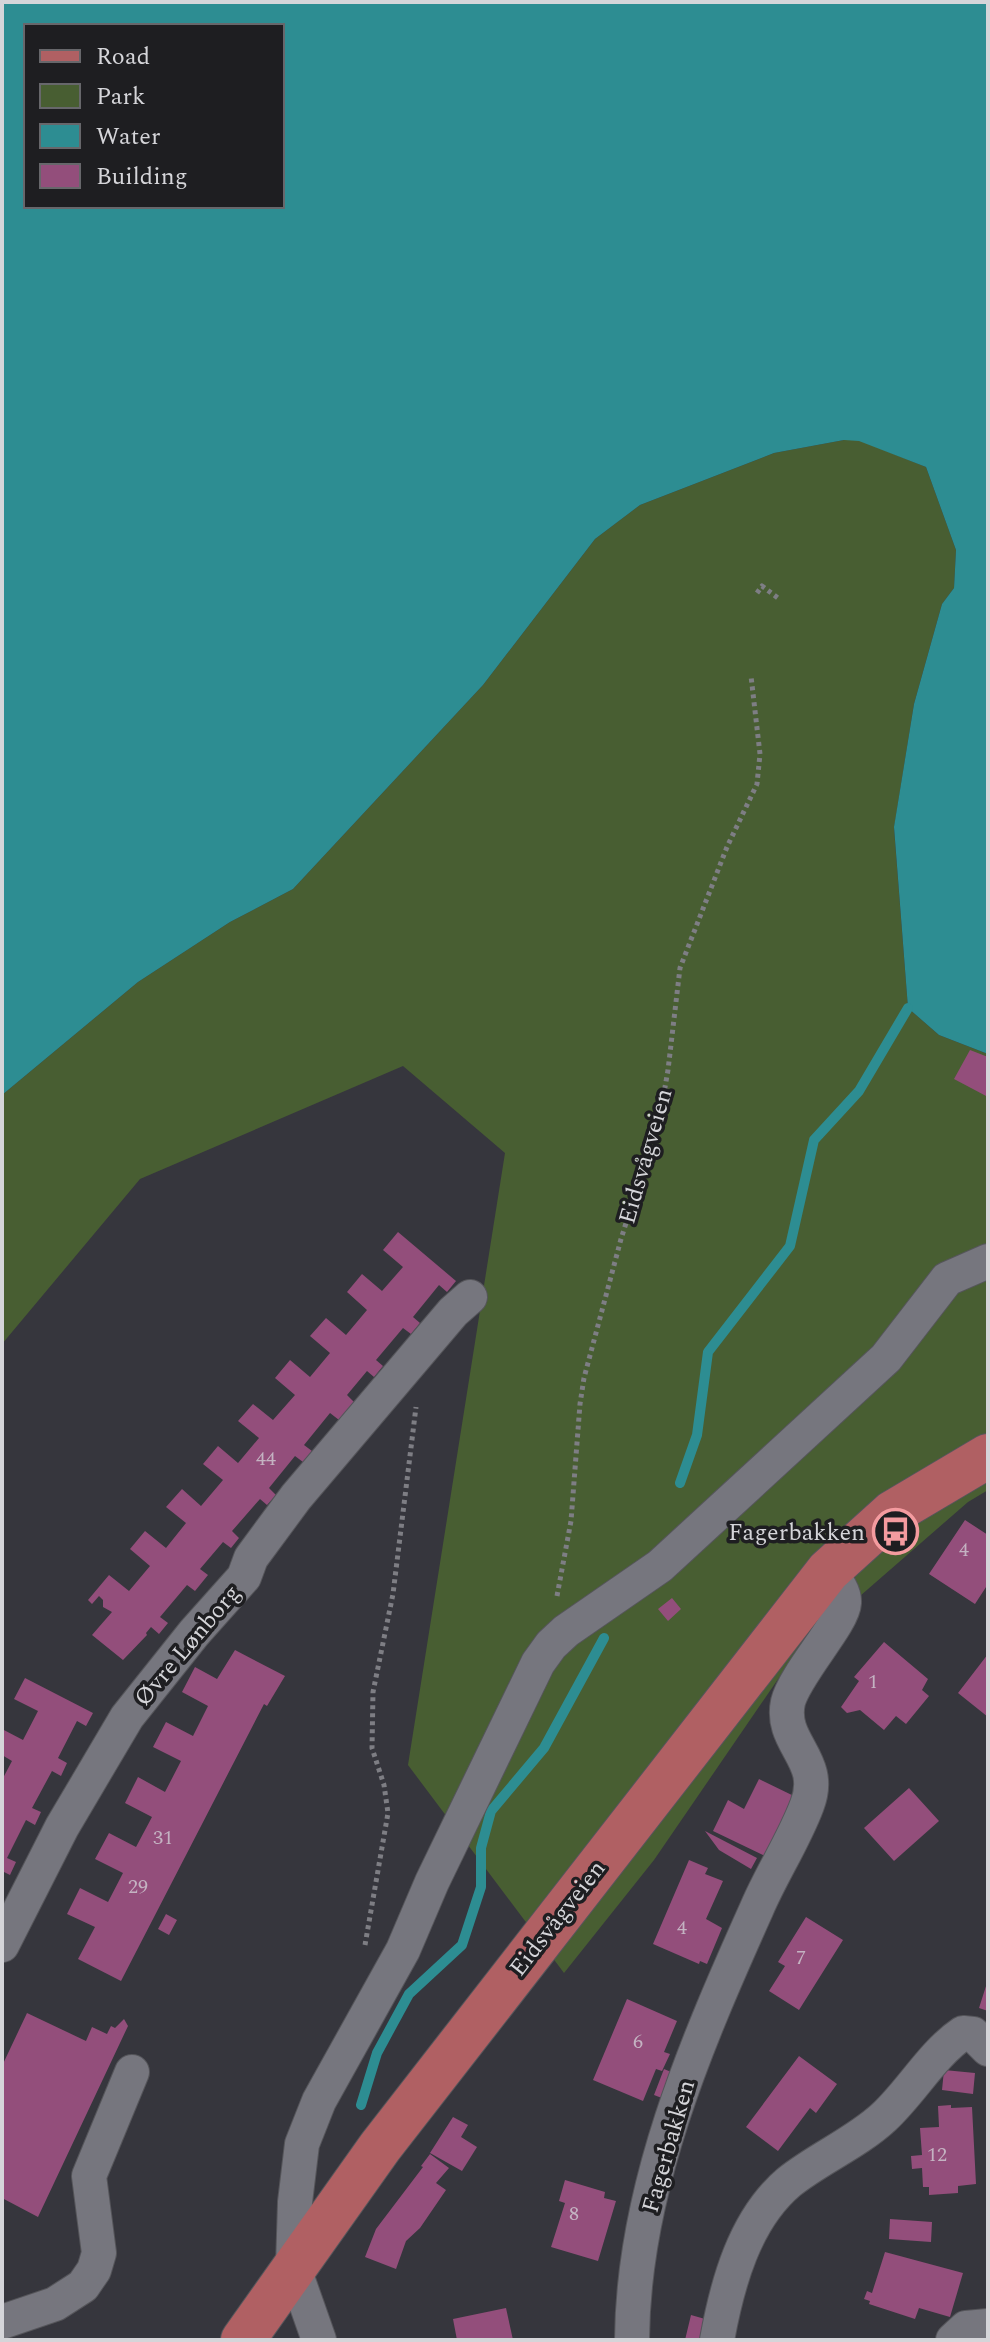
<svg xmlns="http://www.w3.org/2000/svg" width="990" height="2342" viewBox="0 0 990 2342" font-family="Spectral,serif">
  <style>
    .green { fill: #485e32 }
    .water { fill: #2d8d92; fill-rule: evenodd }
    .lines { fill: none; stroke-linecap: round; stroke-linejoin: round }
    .stream { stroke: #2d8d92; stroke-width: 10 }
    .building { fill: #934e7b }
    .minor-casing { stroke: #55555a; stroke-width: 36 }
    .major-casing { stroke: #55555a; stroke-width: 46 }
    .path { stroke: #7e7e84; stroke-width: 5; stroke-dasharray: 4 4; stroke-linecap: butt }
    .minor { stroke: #76767e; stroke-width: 34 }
    .major { stroke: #b06063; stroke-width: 44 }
    .labels { text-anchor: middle; stroke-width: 7; stroke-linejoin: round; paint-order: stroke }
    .number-label { font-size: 20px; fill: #c4b3c2 }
    .street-label { font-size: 24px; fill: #d5d5d9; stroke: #1e1e21 }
    .poi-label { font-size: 24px; fill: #d5d5d9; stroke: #1e1e21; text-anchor: end }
  </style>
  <rect width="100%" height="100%" fill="#36363d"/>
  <!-- green -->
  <path class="green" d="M844 440H859L926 467 956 550 954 588 942 604 914 704 894 828 908 1008 939 1035 988 1054V1490L968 1502 798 1650 654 1860 564 1973 408 1765 505 1153 403 1066 140 1179 2 1344V1095L138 982 230 922 293 889 483 685 595 539 640 505 774 453Z"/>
  <!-- water -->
  <path class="water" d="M2 2H988V1054L939 1035 908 1008 894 827 914 704 942 604 954 588 956 550 926 467 859 441 844 440 774 453 640 505 595 539 483 685 293 889 230 922 138 982 2 1095ZM26 26H282V206H26Z"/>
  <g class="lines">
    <!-- stream -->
    <path class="stream" d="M680 1483 697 1435 708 1352 790 1246 814 1140 859 1091 908 1008
      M361 2105 377 2053 409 1994 462 1945 481 1887V1848L491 1811 544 1748 604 1638"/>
  </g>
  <!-- building -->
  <path class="building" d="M970 1050 988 1057V1097L954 1079Z
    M398 1232 456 1281 447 1292 439 1285 413 1317 420 1323 411 1334 403 1328 376 1360 383 1366 374 1377 367 1371 347 1395 354 1402 339 1420 330 1413 304 1445 312 1451 303 1462 295 1456 269 1488 276 1495 267 1505 260 1499 232 1531 239 1538 231 1548 223 1542 200 1569 208 1575 195 1591 187 1585 160 1617 168 1623 159 1634 151 1627 146 1633 147 1635 123 1660 92 1635 112 1612 103 1607V1600L99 1596 92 1604 88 1600 109 1575 129 1591 150 1566 130 1549 145 1531 166 1548 186 1523 166 1507 182 1489 201 1506 223 1480 203 1464 218 1446 238 1463 259 1438 238 1421 253 1404 273 1420 295 1395 275 1378 290 1360 310 1377 330 1353 310 1336 326 1318 346 1335 367 1310 347 1292 362 1274 382 1291 403 1267 383 1250Z
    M965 1520 988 1535V1584L975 1604 929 1574Z
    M672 1598 681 1609 668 1621 658 1609Z
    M884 1642 928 1679 922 1690 929 1696 906 1724 896 1716 884 1730 860 1710 847 1713 841 1707 859 1681 854 1677Z
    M235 1650 285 1676 267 1706 264 1704 121 1981 78 1959 95 1927 67 1914 80 1888 108 1902 123 1873 95 1859 109 1833 136 1847 152 1817 125 1803 138 1777 165 1792 181 1761 153 1747 166 1722 193 1736 208 1706 182 1692 195 1667 217 1679Z
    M988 1654V1717L958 1693Z
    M25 1678 93 1713 86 1726 77 1721 58 1758 67 1763 61 1776 52 1771 32 1808 41 1812 35 1825 26 1820 7 1858 16 1862 10 1875 2 1871V1780L12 1761 2 1755V1729L23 1740 38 1711 14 1699Z
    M759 1779 798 1798 769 1858 713 1831 728 1800 744 1809Z
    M909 1788 939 1821 894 1861 864 1828Z
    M705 1831 757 1858 751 1869 719 1850Z
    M689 1860 708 1868 705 1874 723 1881 706 1919 722 1928 707 1964 700 1961 699 1964 653 1944Z
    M166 1914 177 1920 169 1935 158 1929Z
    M806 1917 843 1940 799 2010 769 1991 785 1966 778 1962Z
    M987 1983H988V2011L979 2008Z
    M627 1999 677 2021 664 2052 670 2054 662 2071 656 2069 643 2101 593 2080Z
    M27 2013 86 2041 92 2027 107 2034 111 2026 115 2028 124 2019 128 2026 38 2217 2 2198V2066Z
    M799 2056 837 2084 816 2113 810 2108 778 2151 746 2127Z
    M664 2069 676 2074 667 2100 654 2095Z
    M944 2070 975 2073 973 2094 942 2090Z
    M951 2105V2108L972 2107 976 2184 958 2186V2193L929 2195V2187H923L922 2168 912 2169 911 2156 922 2155 920 2128 939 2127 938 2106Z
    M453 2117 468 2125 461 2137 477 2147 462 2171 430 2153Z
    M430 2154 449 2168 436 2183 446 2190 420 2228 406 2241 396 2269 365 2257 376 2229 423 2167 421 2166Z
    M565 2180 605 2192 604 2198 616 2201 598 2261 551 2247 565 2203 559 2201Z
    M890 2219 932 2222 931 2242 889 2239Z
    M885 2252 963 2273 950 2317 919 2308 915 2319 869 2304 870 2301 864 2299 867 2291 872 2293Z
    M506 2308 513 2340H457L453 2319Z
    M691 2315 712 2321 707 2340H685Z"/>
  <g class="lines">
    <defs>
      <path id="minor" d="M2 1945 62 1827 127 1717 194 1633 244 1577 251 1558 296 1497 453 1312 470 1297
        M2 2322 55 2304 83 2286 94 2270 99 2253 89 2176 132 2072
        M319 2340 293 2266 295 2202 302 2144 319 2101 403 1950 432 1882 538 1663 551 1645 566 1631 660 1566 886 1358 947 1279 988 1261
        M632 2340C633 2189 696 2044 757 1908 772 1873 794 1840 807 1805 825 1759 779 1744 788 1702 795 1674 843 1623 844 1603 845 1591 835 1580 828 1571
        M717 2340C727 2285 744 2220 789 2182 819 2158 856 2143 884 2117 912 2091 932 2054 963 2033L973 2034 988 2049
        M953 2340 966 2328 988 2326"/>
      <path id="major" d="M243 2340 380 2147 828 1571 892 1513 988 1456"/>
    </defs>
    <!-- minor casing -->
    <use href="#minor" class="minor-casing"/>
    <!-- major casing -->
    <use href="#major" class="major-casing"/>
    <!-- path -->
    <path class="path" d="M757 593 762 586 778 598
      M557 1596 571 1521 580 1404 584 1378 621 1239 660 1116 668 1070 680 968 727 847 757 784 760 754 751 676
      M365 1945 388 1813 384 1785 372 1748 373 1692 393 1594 416 1407"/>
    <!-- minor -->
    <use href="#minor" class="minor"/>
    <!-- major -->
    <use href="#major" class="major"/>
  </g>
  <!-- icons -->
  <defs>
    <symbol id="bus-ring" viewBox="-11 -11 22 22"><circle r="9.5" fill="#1e1e21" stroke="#f49b9f" stroke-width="1.5"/><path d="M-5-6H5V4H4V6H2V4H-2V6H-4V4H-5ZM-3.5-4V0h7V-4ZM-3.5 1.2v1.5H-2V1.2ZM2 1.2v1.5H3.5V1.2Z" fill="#f49b9f"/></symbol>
  </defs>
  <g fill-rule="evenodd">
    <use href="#bus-ring" x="870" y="1506" width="51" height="51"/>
  </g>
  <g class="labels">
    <!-- number labels -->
    <g class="number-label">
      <text x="266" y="1465">44</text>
      <text x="964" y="1556">4</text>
      <text x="873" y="1688">1</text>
      <text x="163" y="1844">31</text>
      <text x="138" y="1893">29</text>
      <text x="682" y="1934">4</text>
      <text x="801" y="1964">7</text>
      <text x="638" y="2048">6</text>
      <text x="937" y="2161">12</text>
      <text x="574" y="2220">8</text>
    </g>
    <!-- street labels -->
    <g class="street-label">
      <text transform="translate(645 1156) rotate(-74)" y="8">Eidsvågveien</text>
      <text transform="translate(187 1645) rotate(-50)" y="8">Øvre Lønborg</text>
      <text transform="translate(557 1918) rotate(-52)" y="8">Eidsvågveien</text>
      <text transform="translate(668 2146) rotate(-74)" y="8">Fagerbakken</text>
    </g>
    <!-- poi labels -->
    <g class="poi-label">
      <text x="865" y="1540">Fagerbakken</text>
    </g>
  </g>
  <!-- border -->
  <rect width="990" height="2342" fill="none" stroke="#d5d5d9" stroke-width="8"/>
  <!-- legend -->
  <rect x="24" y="24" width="260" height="184" fill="#1e1e21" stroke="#67676b" stroke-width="2"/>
  <rect x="40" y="50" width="40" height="12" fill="#b06063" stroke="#67676b" stroke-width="2"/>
  <text x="96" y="64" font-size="24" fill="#d5d5d9">Road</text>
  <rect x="40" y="84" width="40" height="24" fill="#485e32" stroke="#67676b" stroke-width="2"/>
  <text x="96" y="104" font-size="24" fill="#d5d5d9">Park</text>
  <rect x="40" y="124" width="40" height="24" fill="#2d8d92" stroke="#67676b" stroke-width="2"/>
  <text x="96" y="144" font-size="24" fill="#d5d5d9">Water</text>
  <rect x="40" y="164" width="40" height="24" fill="#934e7b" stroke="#67676b" stroke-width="2"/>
  <text x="96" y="184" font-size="24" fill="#d5d5d9">Building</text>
</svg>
